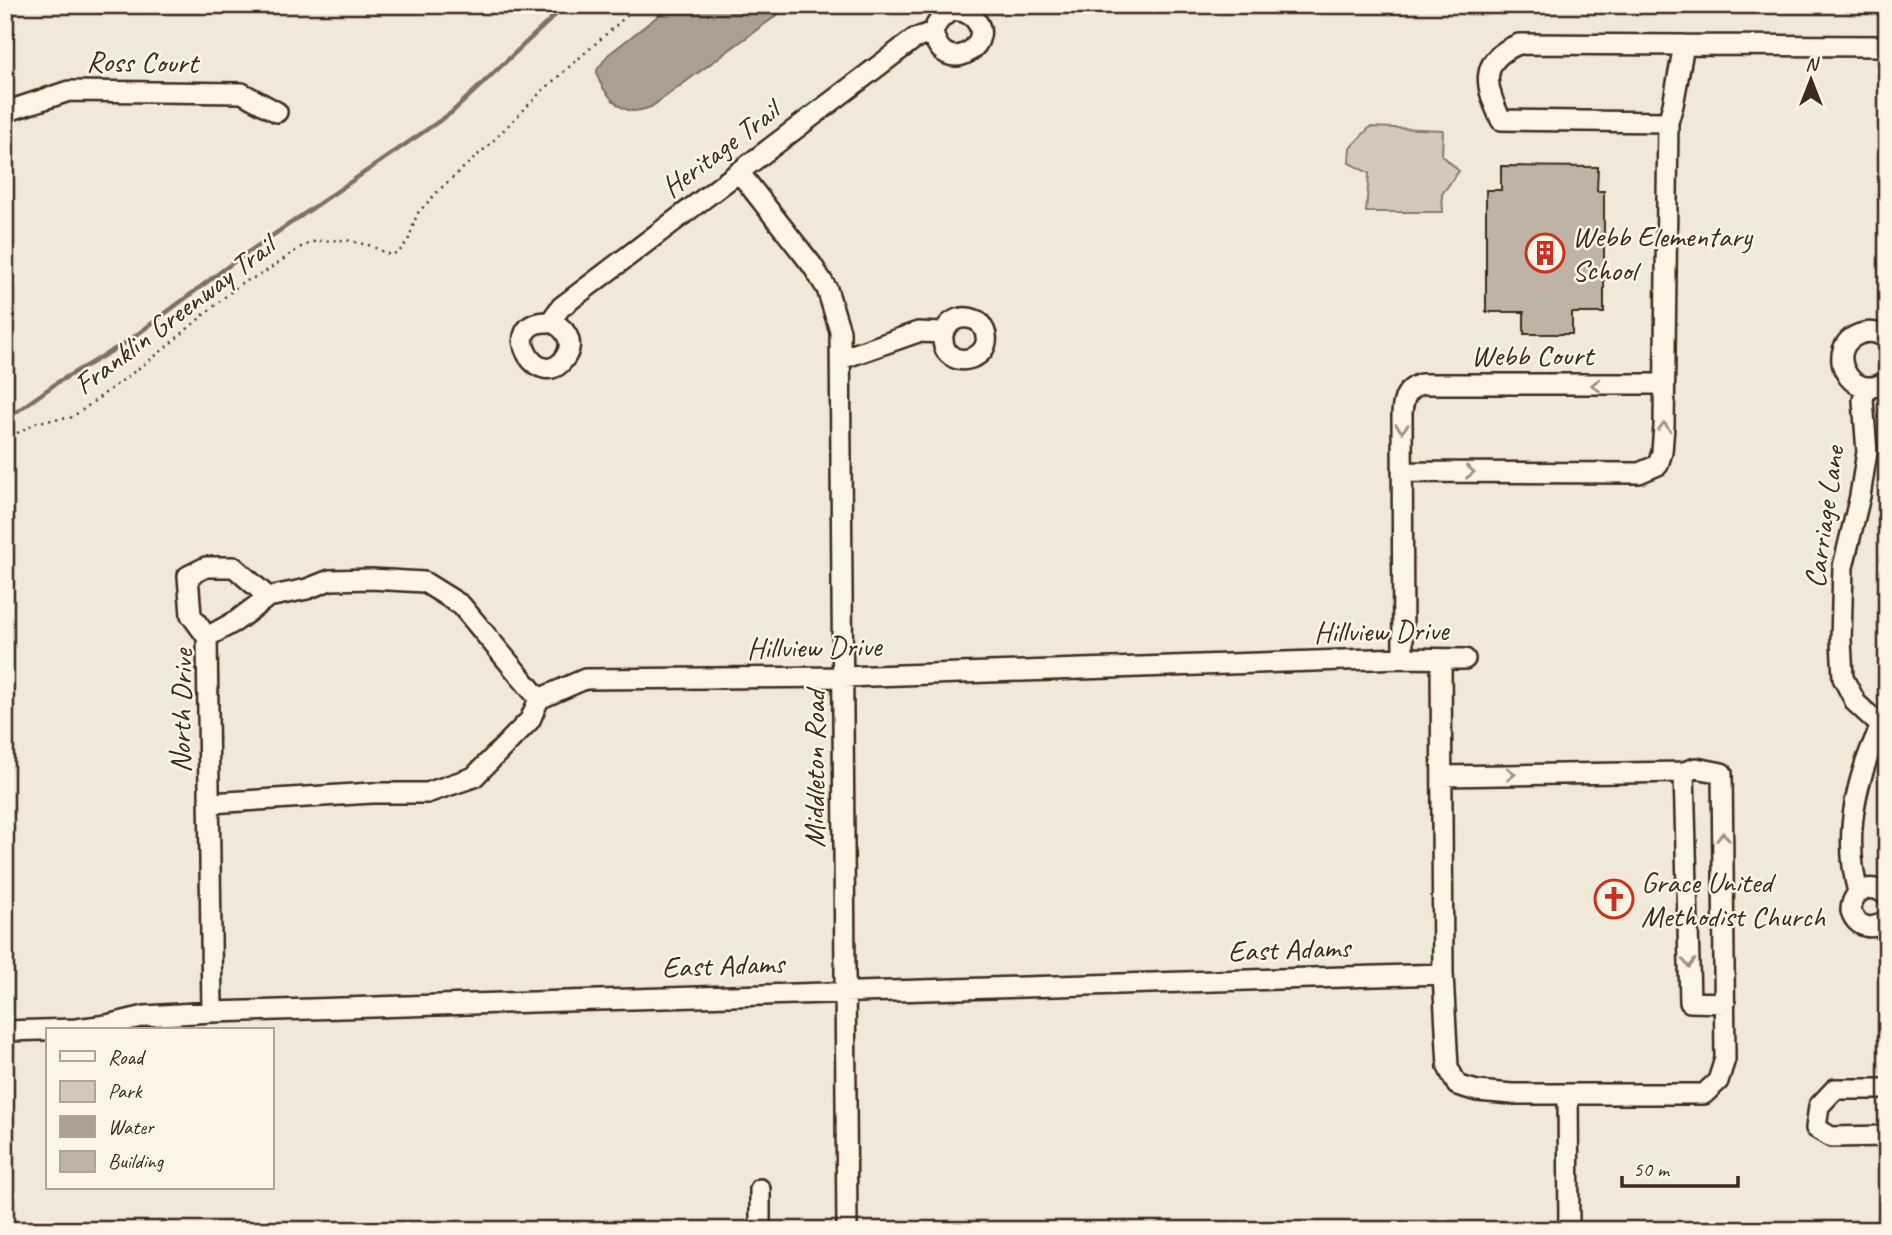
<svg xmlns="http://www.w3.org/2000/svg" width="1892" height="1235" viewBox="0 0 1892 1235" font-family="Caveat,sans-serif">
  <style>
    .green { fill: #d2c9ba; stroke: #867a6c; stroke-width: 2 }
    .water { fill: #aaa091; stroke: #7e7163; stroke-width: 2 }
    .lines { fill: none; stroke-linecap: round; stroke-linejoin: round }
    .stream { stroke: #7e7163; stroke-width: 4.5 }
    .building { fill: #beb3a4; stroke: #3b2a1e; stroke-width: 2 }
    .minor-casing { stroke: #3b2a1e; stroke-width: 24 }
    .path { stroke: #3b2a1e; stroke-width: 2.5; stroke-dasharray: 2 5; stroke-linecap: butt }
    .minor { stroke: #fcf5e5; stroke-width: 19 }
    .oneway { stroke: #9c9082 }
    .labels { text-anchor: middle; stroke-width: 5; stroke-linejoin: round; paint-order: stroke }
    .street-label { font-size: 30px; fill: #3b2a1e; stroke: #fcf5e5 }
    .poi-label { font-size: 30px; fill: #3b2a1e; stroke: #fcf5e5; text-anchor: start }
  </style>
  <rect width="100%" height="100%" fill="#f0e9d9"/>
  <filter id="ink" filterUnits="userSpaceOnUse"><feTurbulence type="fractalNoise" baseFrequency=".0143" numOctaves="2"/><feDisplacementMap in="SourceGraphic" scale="14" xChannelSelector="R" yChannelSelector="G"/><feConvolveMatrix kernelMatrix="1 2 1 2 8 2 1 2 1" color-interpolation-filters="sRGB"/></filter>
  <g filter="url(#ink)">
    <!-- green -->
    <path class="green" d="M1370 127 1443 130 1442 155 1459 171 1442 194 1443 212H1366L1369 173 1349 163 1350 148Z"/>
    <!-- water -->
    <path class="water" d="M672 5H791L651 107C644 109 635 113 628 110 615 107 596 83 597 70L608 55Z"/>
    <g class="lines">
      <!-- stream -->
      <path class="stream" d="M5 420 58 382 127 342 231 264 451 113 566 5"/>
    </g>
    <!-- building -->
    <path class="building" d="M1501 166 1598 167 1597 191H1604V313H1572V334H1524V312H1486V190H1501Z"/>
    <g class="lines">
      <defs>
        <path id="minor" d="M1684 45 1887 46
          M5 112 69 91 242 93 277 112
          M739 172 812 265 827 289 840 331 847 1230
          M550 322C564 326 575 341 566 356 540 398 494 320 550 322L561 307 914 39 933 32C944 83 1003 40 971 16 954 3 939 16 933 32
          M1887 338C1878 333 1870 330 1860 334 1822 347 1850 406 1887 381
          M841 359 918 332 943 333C951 318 963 314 978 321 1010 357 939 380 943 333
          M1866 387 1863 400 1867 452 1860 496 1843 567 1841 640 1843 678 1856 703 1881 726
          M1402 472 1639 473 1658 465 1662 452 1664 426 1668 122 1673 105 1684 45 1519 44C1478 60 1485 86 1501 120L1668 122
          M207 637 236 621 268 597 307 589 330 580 371 579 424 582 461 605 539 699
          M207 637 212 1012
          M207 637 191 615 188 576 206 567H234L268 597
          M1403 658 1402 414C1403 399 1406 389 1421 384H1664
          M1441 659 1443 974 1448 1067 1457 1085 1477 1091 1512 1094H1704L1718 1081 1725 1059 1722 773 1696 768 1684 772 1442 776
          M1684 772 1690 1002 1725 1003
          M210 803 372 793H427L474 777 530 720 539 699 585 679 843 677 1403 658 1465 659
          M1858 892C1843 836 1856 778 1881 726
          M1887 896C1872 881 1851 890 1851 911 1857 928 1873 932 1887 919
          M5 1031 76 1029 107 1025 145 1016 212 1012 1443 974
          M1887 1089H1835L1819 1106 1816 1128 1831 1137 1887 1136
          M1568 1094 1569 1230
          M760 1189V1230"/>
      </defs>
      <!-- minor casing -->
      <use href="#minor" class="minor-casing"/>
      <!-- path -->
      <path class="path" d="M5 440 37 422 70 418 81 411 158 354 240 284 262 274 301 247 316 241 346 240 372 246 387 254 398 253 408 241 417 214 439 190 490 144 541 92 639 5"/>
      <!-- minor -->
      <use href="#minor" class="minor"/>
    </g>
    <!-- one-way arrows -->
    <defs><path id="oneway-chevron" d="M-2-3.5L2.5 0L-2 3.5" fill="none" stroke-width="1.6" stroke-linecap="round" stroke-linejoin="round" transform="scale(1.75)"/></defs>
    <g class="oneway">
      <use href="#oneway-chevron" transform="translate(1596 385) rotate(180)"/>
      <use href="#oneway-chevron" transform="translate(1664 427) rotate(-88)"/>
      <use href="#oneway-chevron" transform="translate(1402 428) rotate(90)"/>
      <use href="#oneway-chevron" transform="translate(1470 472)"/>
      <use href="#oneway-chevron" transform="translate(1511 774) rotate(-1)"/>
      <use href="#oneway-chevron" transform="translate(1723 837) rotate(-91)"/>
      <use href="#oneway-chevron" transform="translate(1689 963) rotate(89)"/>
    </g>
  </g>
  <!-- icons -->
  <defs>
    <symbol id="building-ring" viewBox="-11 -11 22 22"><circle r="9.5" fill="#fcf5e5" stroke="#c8321e" stroke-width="1.5"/><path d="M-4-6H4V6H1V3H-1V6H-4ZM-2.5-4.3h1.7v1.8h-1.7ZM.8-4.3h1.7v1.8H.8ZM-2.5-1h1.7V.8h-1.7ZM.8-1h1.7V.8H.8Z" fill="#c8321e"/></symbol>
    <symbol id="church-ring" viewBox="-11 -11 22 22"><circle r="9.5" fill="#fcf5e5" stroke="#c8321e" stroke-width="1.5"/><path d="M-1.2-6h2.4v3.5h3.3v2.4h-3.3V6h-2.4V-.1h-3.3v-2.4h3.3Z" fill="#c8321e"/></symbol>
  </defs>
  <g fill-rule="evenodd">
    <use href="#building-ring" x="1523" y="231" width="44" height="44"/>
    <use href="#church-ring" x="1592" y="877" width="44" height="44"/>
  </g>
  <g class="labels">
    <!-- street labels -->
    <g class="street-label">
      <text transform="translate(142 62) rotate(1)" y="10">Ross Court</text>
      <text transform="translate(720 149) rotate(-37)" y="10">Heritage Trail</text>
      <text transform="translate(174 315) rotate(-37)" y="10">Franklin Greenway Trail</text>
      <text x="1532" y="365">Webb Court</text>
      <text transform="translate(1824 517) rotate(-82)" y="10">Carriage Lane</text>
      <text transform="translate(1381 631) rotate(-1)" y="10">Hillview Drive</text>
      <text transform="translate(814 647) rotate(-1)" y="10">Hillview Drive</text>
      <text transform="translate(181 711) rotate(-89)" y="10">North Drive</text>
      <text transform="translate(814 769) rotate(-90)" y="10">Middleton Road</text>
      <text transform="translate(1289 949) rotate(-2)" y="10">East Adams</text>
      <text transform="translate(723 965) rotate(-2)" y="10">East Adams</text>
    </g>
    <!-- poi labels -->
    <g class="poi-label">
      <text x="1572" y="246">Webb Elementary<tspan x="1572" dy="34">School</tspan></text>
      <text x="1641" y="892">Grace United<tspan x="1641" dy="34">Methodist Church</tspan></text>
    </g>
  </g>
  <!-- margin -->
  <rect width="1892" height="1235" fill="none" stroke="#fcf5e5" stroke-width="28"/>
  <rect x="14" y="14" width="1864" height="1207" fill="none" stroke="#3b2a1e" stroke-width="2.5" filter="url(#ink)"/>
  <!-- legend -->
  <rect x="46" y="1028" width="228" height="161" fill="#fcf5e5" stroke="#afa495" stroke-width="2"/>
  <rect x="60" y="1051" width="35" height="10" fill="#fcf5e5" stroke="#afa495" stroke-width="2"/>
  <text x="108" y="1064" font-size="21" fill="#3b2a1e">Road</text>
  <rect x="60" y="1081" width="35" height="21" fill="#d2c9ba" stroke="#afa495" stroke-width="2"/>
  <text x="108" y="1098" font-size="21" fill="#3b2a1e">Park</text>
  <rect x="60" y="1116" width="35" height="21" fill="#aaa091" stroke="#afa495" stroke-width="2"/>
  <text x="108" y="1134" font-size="21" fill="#3b2a1e">Water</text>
  <rect x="60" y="1151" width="35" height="21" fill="#beb3a4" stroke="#afa495" stroke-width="2"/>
  <text x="108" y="1168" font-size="21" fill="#3b2a1e">Building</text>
  <!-- north arrow -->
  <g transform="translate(1811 80)" stroke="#fcf5e5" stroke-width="5" paint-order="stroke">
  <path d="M0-5L12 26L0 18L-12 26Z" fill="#3b2a1e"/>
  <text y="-10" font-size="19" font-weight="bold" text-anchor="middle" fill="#3b2a1e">N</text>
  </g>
  <!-- scale -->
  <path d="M1622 1176v10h116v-10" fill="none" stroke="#3b2a1e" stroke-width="3.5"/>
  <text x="1633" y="1176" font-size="21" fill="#3b2a1e" stroke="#fcf5e5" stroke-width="5" paint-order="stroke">50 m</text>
</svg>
